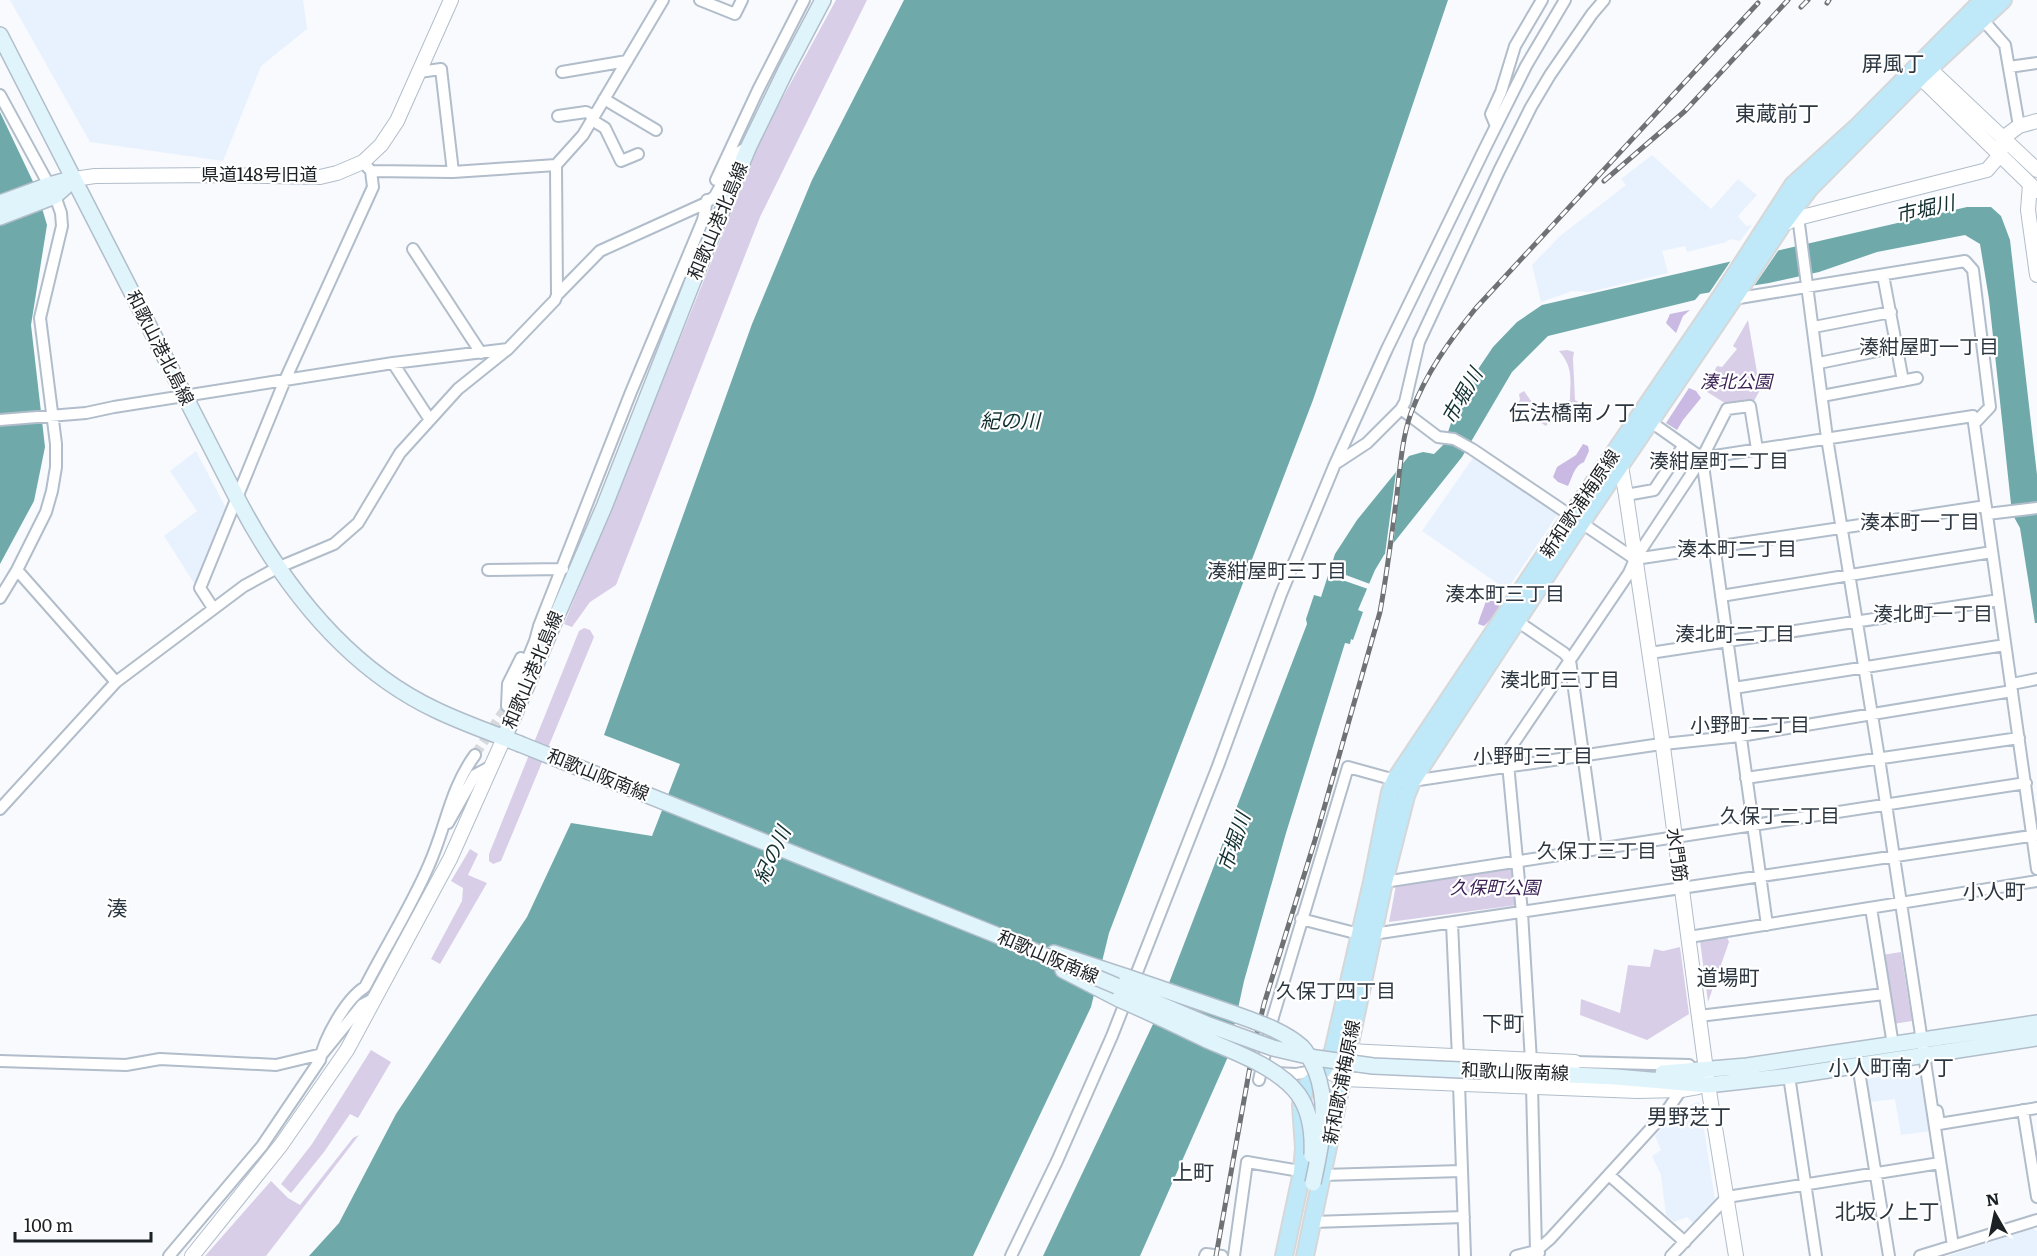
<svg xmlns="http://www.w3.org/2000/svg" width="2037" height="1256" viewBox="0 0 2037 1256" font-family="Literata,'Noto Sans JP',serif">
  <style>
    .built { fill: #e8f2fe }
    .green { fill: #d9cee8 }
    .forest { fill: #cab9e2 }
    .water { fill: #6fa9aa }
    .pier { fill: #f8fafd }
    .lines { fill: none; stroke-linecap: round; stroke-linejoin: round }
    .minor-tunnel { stroke: #d7d9dd; stroke-width: 10; stroke-dasharray: 10 5; stroke-linecap: butt }
    .minor-casing { stroke: #b1bdca; stroke-width: 14 }
    .tertiary-casing { stroke: #b1bdca; stroke-width: 16 }
    .secondary-casing { stroke: #b1bdca; stroke-width: 18 }
    .primary-casing { stroke: #d6d7d8; stroke-width: 20 }
    .minor { stroke: #fff; stroke-width: 10 }
    .tertiary { stroke: #fff; stroke-width: 14 }
    .secondary { stroke: #dff4fb; stroke-width: 15 }
    .primary { stroke: #bfe8f8; stroke-width: 16 }
    .rail-casing { stroke: #6e7275; stroke-width: 5 }
    .rail { stroke: #fff; stroke-width: 3; stroke-dasharray: 9; stroke-linecap: butt }
    .secondary-bridge-casing { stroke: #b1bdca; stroke-width: 18; stroke-linecap: butt }
    .secondary-bridge { stroke: #dff4fb; stroke-width: 15 }
    .labels { text-anchor: middle; stroke-width: 4.5; stroke-linejoin: round; paint-order: stroke }
    .street-label { font-size: 18px; fill: #1c2125; stroke: #fff }
    .park-label { font-size: 18px; font-style: italic; fill: #3c2356; stroke: #fff }
    .water-label { font-size: 20px; font-style: italic; fill: #123031; stroke: #fff }
    .neighbourhood-label { font-size: 20px; fill: #2d3741; stroke: #fff }
    .quarter-label { font-size: 21px; fill: #2d3741; stroke: #fff }
  </style>
  <rect width="100%" height="100%" fill="#f8fafd"/>
  <!-- built -->
  <path class="built" d="M10 0H303L307 29 261 66 223 161 90 142Z
    M1652 155 1711 209 1738 179 1757 195 1738 216 1746 226 1752 225 1740 241 1730 239 1726 242 1687 252 1685 246 1662 251 1668 273 1589 292 1572 291 1541 302 1532 265 1560 236 1626 185 1621 179Z
    M196 451 226 508 196 586 164 536 197 511 170 471Z
    M1473 458 1557 515 1507 590 1422 531Z
    M1921 1070 1931 1131 1901 1135 1895 1099 1870 1102 1866 1079Z
    M1697 1102 1700 1103 1715 1200 1694 1224 1687 1217 1674 1222 1666 1215 1661 1175 1652 1156 1661 1150 1655 1136 1675 1113Z
    M2033 1228 2037 1231V1256H1948Z"/>
  <!-- green -->
  <path class="green" d="M836 0H867L760 217 616 585 590 602 572 627 564 624 765 130Z
    M1748 320 1760 390 1754 401 1728 405 1704 390 1717 366 1722 367 1737 349 1733 346Z
    M1567 350 1574 352 1573 358 1575 400 1589 408 1587 413 1580 411 1581 408 1572 406 1564 410 1565 413 1552 418 1546 426 1532 417 1534 412 1523 405 1517 412 1513 409 1520 400 1519 394 1524 391 1538 411 1545 409 1546 411 1564 406 1563 403 1570 400C1570 381 1574 368 1559 351Z
    M584 628 590 630 594 637 501 861 493 864 489 861V854L579 631Z
    M470 849 478 854 468 875 487 883 440 964 431 959 462 901 463 888 451 881Z
    M1511 867 1517 905 1389 922 1396 885Z
    M1727 937 1729 942 1708 1002 1700 941Z
    M1680 947 1689 1014 1647 1040 1580 1015 1581 999 1620 1013 1628 965 1650 967 1654 949 1663 951Z
    M1901 952 1912 1021 1893 1024 1882 955Z
    M371 1050 391 1062 358 1118 350 1114 324 1152 291 1193 281 1184 312 1144Z
    M359 1135 266 1256H205L271 1181 288 1198 300 1205 353 1138Z"/>
  <!-- forest -->
  <path class="forest" d="M1690 310 1683 316 1676 333 1666 323 1670 314Z
    M1689 388 1696 391 1701 398 1683 420 1677 430 1666 423Z
    M1583 444 1588 446 1589 451 1584 462C1574 466 1573 476 1568 486L1558 482 1553 477 1557 467 1576 455Z
    M1488 590 1494 594 1501 610 1484 626 1478 624C1481 612 1487 603 1488 590Z"/>
  <!-- water -->
  <path class="water" d="M904 0H1448L1313 400 1109 933 1091 1007 973 1256H309L339 1223 396 1114 527 917 571 823 652 836 680 764 604 735 752 324 812 180Z
    M0 112 36 188 47 225 31 325 45 447 34 501 0 564Z
    M1967 207H1991L2001 216 2010 240 2037 475V623H2035L2020 528 2014 517 2011 504 1989 299 1980 244 1965 235 1877 252 1819 272 1769 283 1700 294 1695 300 1548 336 1512 372 1462 457 1384 555 1375 570 1358 610 1363 612 1353 640 1351 639 1350 644 1345 643 1286 833 1244 981 1227 1059 1140 1256H1043L1154 1022 1307 624 1306 619 1314 595 1321 597 1335 554 1357 520 1409 456 1423 452 1434 454 1444 444 1460 396 1493 347 1517 322 1542 305Z"/>
  <!-- pier -->
  <path class="pier" d="M1780 248 1752 289 1707 296 1732 259Z
    M1402 465 1393 547 1385 554 1396 472Z
    M1327 568 1370 584 1368 589 1325 574Z"/>
  <g class="lines">
    <!-- minor-tunnel -->
    <path class="minor-tunnel" d="M475 755 507 706"/>
    <defs>
      <path id="minor" d="M700 0 735 14 742 0
        M1983 20 2005 45 2019 126
        M2009 67 2037 63
        M419 72 441 69 453 172
        M562 72 627 61
        M0 95 55 196 61 213 62 226 40 318 56 444V467L52 491 46 512 17 570 0 598
        M604 99 656 130
        M558 116 586 112 594 116
        M592 120 605 128 621 161 638 154
        M1496 126 1491 114 1501 92 1515 46 1542 0
        M371 171 453 172 556 165
        M716 180 758 90 804 0
        M1792 214 1798 218 1799 224 1827 438 1879 758 1953 1246
        M413 249 481 353
        M1883 275 1903 381
        M557 295 556 165 583 135 663 0
        M1733 299 1965 261 1973 270 1990 407 1974 424
        M1814 327 1891 312
        M393 363 430 420
        M1819 363 1897 347
        M1822 396 1917 378
        M1401 409 1405 402 1419 342 1499 171 1531 107 1550 75 1592 14 1604 0
        M0 420 86 413 114 407 393 363 508 349
        M1651 422 1702 458 1973 416 2037 869
        M1702 458 1767 925
        M1335 464 1367 443 1401 409 1438 437 1454 439 1472 449 1635 559 1986 506
        M1626 495 1654 490 1684 445
        M1987 514 2037 508
        M17 570 116 682
        M488 570 563 569
        M1721 596 1992 552
        M213 608 200 588 285 380 373 187 371 171 363 162
        M1517 621 1564 653 1570 660 1596 848
        M1650 653 1999 600
        M2012 684 2037 679
        M1734 688 2005 645
        M519 703 515 690 535 641 539 626 631 392 703 220 707 200
        M507 706 508 684 521 658
        M1746 778 2019 738
        M0 809 116 682 244 586 277 568 334 544 358 523 400 453 458 389 508 349 555 300 557 295 600 251 706 203 715 196 739 152 744 149
        M448 823 475 775 490 767
        M1384 882 2026 783
        M1871 908 1893 1045
        M1301 919 1359 934H1373L2037 835
        M1452 923 1458 1058
        M1689 937 2037 881
        M1699 1016 1884 994
        M0 1061 126 1065 160 1059 276 1065 322 1054 362 1005 375 998
        M1531 1061 1522 913 1507 753 1629 573 1635 559 1702 458 1727 409 1750 406 1757 449
        M1575 1062 1689 1065
        M1858 1065 1889 1256
        M1275 1073 1296 1074 1322 1069
        M1789 1076 1816 1256
        M1259 1080 1273 1017 1348 767 1395 780 1412 781 1654 745 1740 736 2012 691
        M1459 1084 1465 1256
        M1532 1086 1536 1251 1539 1253
        M2023 1110 2037 1197
        M1937 1111 1939 1124 2037 1108
        M1609 1175 1685 1242
        M1313 1222 1464 1217
        M169 1256 262 1146 320 1060C324 1038 346 999 365 987 386 946 411 907 429 865 446 827 450 789 475 755
        M1011 1256 1057 1161 1112 1036 1218 766 1281 594 1335 464 1387 349 1485 148 1526 66 1565 0
        M1205 1256 1206 1254 1222 1256
        M1234 1256 1247 1162 1323 1175 1461 1171
        M1516 1256 1536 1251 1550 1239 1666 1112 1681 1090
        M1671 1256 1727 1197 1940 1163
        M1920 1256 2037 1220"/>
      <path id="tertiary" d="M2037 170 1930 69 1918 64 1920 77 2037 191
        M74 179 95 176 218 175 320 177 337 173 363 162 381 145 397 121 451 0
        M2030 184 2028 210 2037 275
        M1781 225 1798 218 1987 170 2000 155 2003 138 2019 126 2037 121
        M1615 462 1621 466 1626 495 1661 732 1708 1085 1736 1256
        M1575 1062 1348 1051 1340 1055 1324 1069 1343 1079 1637 1091 1681 1090 1698 1087
        M192 1256 281 1145 347 1050 450 859 504 738"/>
      <path id="secondary" d="M0 35 237 498C282 584 345 667 436 710 463 723 492 733 520 744
        M0 203 49 185 71 179
        M0 217 55 196 74 179
        M504 738 604 507 693 281 749 146 786 70 823 0
        M1054 953 1127 977
        M1063 970 1119 999
        M1482 1071 1616 1077 1708 1085 1789 1076 2037 1038
        M1663 1073 1747 1066 2037 1023"/>
      <path id="primary" d="M1284 1256 1302 1172 1304 1148 1301 1105 1305 1088 1324 1069 1333 1051 1372 882 1390 792 1395 780 1563 528 1720 298 1793 185 1857 127 1983 0
        M1305 1256 1384 882 1406 796 1412 781 1573 535 1736 295 1782 225 1810 188 1920 77 2003 0"/>
    </defs>
    <!-- minor casing -->
    <use href="#minor" class="minor-casing"/>
    <!-- tertiary casing -->
    <use href="#tertiary" class="tertiary-casing"/>
    <!-- secondary casing -->
    <use href="#secondary" class="secondary-casing"/>
    <!-- primary casing -->
    <use href="#primary" class="primary-casing"/>
    <!-- minor -->
    <use href="#minor" class="minor"/>
    <!-- tertiary -->
    <use href="#tertiary" class="tertiary"/>
    <!-- secondary -->
    <use href="#secondary" class="secondary"/>
    <!-- primary -->
    <use href="#primary" class="primary"/>
    <defs>
      <path id="rail" d="M1827 3 1829 0
        M1801 7 1808 0
        M1604 181 1685 111 1788 0
        M1216 1256 1253 1050 1264 1004 1315 840 1380 612C1387 573 1392 534 1397 494 1400 468 1402 438 1411 413 1426 373 1449 341 1476 308L1758 3"/>
    </defs>
    <!-- rail casing -->
    <use href="#rail" class="rail-casing"/>
    <!-- rail -->
    <use href="#rail" class="rail"/>
    <defs>
      <path id="secondary-bridge" d="M520 744 994 934 1206 1024 1273 1048 1316 1058 1373 1066 1482 1071
        M1127 977C1162 989 1197 1001 1232 1013 1256 1022 1283 1030 1302 1047 1308 1053 1312 1062 1316 1071 1330 1109 1321 1145 1313 1183
        M1119 999C1149 1012 1178 1026 1207 1040 1235 1052 1279 1068 1298 1094 1311 1112 1313 1134 1312 1155"/>
    </defs>
    <!-- secondary-bridge casing -->
    <use href="#secondary-bridge" class="secondary-bridge-casing"/>
    <!-- secondary-bridge -->
    <use href="#secondary-bridge" class="secondary-bridge"/>
  </g>
  <g class="labels">
    <!-- street labels -->
    <g class="street-label">
      <text x="259" y="181">県道148号旧道</text>
      <text transform="translate(718 221) rotate(-67)" y="6">和歌山港北島線</text>
      <text transform="translate(160 348) rotate(63)" y="6">和歌山港北島線</text>
      <text transform="translate(1580 504) rotate(-56)" y="6">新和歌浦梅原線</text>
      <text transform="translate(533 670) rotate(-67)" y="6">和歌山港北島線</text>
      <text transform="translate(598 775) rotate(22)" y="6">和歌山阪南線</text>
      <text transform="translate(1677 855) rotate(82)" y="6">水門筋</text>
      <text transform="translate(1048 957) rotate(23)" y="6">和歌山阪南線</text>
      <text transform="translate(1515 1072) rotate(2)" y="6">和歌山阪南線</text>
      <text transform="translate(1342 1082) rotate(-79)" y="6">新和歌浦梅原線</text>
    </g>
    <!-- park labels -->
    <g class="park-label">
      <text x="1736" y="388">湊北公園</text>
      <text x="1495" y="894">久保町公園</text>
    </g>
    <!-- water labels -->
    <g class="water-label">
      <text transform="translate(1925 209) rotate(-13)" y="7">市堀川</text>
      <text transform="translate(1462 396) rotate(-60)" y="7">市堀川</text>
      <text x="1010" y="428">紀の川</text>
      <text transform="translate(1234 842) rotate(-71)" y="7">市堀川</text>
      <text transform="translate(772 855) rotate(-65)" y="7">紀の川</text>
    </g>
    <!-- neighbourhood labels -->
    <g class="neighbourhood-label">
      <text x="1929" y="354">湊紺屋町一丁目</text>
      <text x="1719" y="468">湊紺屋町二丁目</text>
      <text x="1920" y="529">湊本町一丁目</text>
      <text x="1737" y="556">湊本町二丁目</text>
      <text x="1277" y="578">湊紺屋町三丁目</text>
      <text x="1505" y="601">湊本町三丁目</text>
      <text x="1933" y="621">湊北町一丁目</text>
      <text x="1735" y="641">湊北町二丁目</text>
      <text x="1560" y="687">湊北町三丁目</text>
      <text x="1750" y="732">小野町二丁目</text>
      <text x="1533" y="763">小野町三丁目</text>
      <text x="1780" y="823">久保丁二丁目</text>
      <text x="1597" y="858">久保丁三丁目</text>
      <text x="1336" y="998">久保丁四丁目</text>
    </g>
    <!-- quarter labels -->
    <g class="quarter-label">
      <text x="1893" y="71">屏風丁</text>
      <text x="1777" y="121">東蔵前丁</text>
      <text x="1572" y="420">伝法橋南ノ丁</text>
      <text x="1994" y="899">小人町</text>
      <text x="117" y="916">湊</text>
      <text x="1728" y="985">道場町</text>
      <text x="1503" y="1031">下町</text>
      <text x="1891" y="1075">小人町南ノ丁</text>
      <text x="1689" y="1124">男野芝丁</text>
      <text x="1193" y="1180">上町</text>
      <text x="1887" y="1219">北坂ノ上丁</text>
    </g>
  </g>
  <!-- north arrow -->
  <g transform="translate(1995 1214) rotate(351)" stroke="#ffffff" stroke-width="4.5" paint-order="stroke">
  <path d="M0-4.5L10 22L0 15L-10 22Z" fill="#1c2125"/>
  <text y="-9" font-size="16" font-weight="bold" text-anchor="middle" fill="#1c2125">N</text>
  </g>
  <!-- scale -->
  <path d="M15 1232v9h136v-9" fill="none" stroke="#1c2125" stroke-width="3"/>
  <text x="24" y="1232" font-size="18" fill="#1c2125" stroke="#ffffff" stroke-width="4.5" paint-order="stroke">100 m</text>
</svg>
